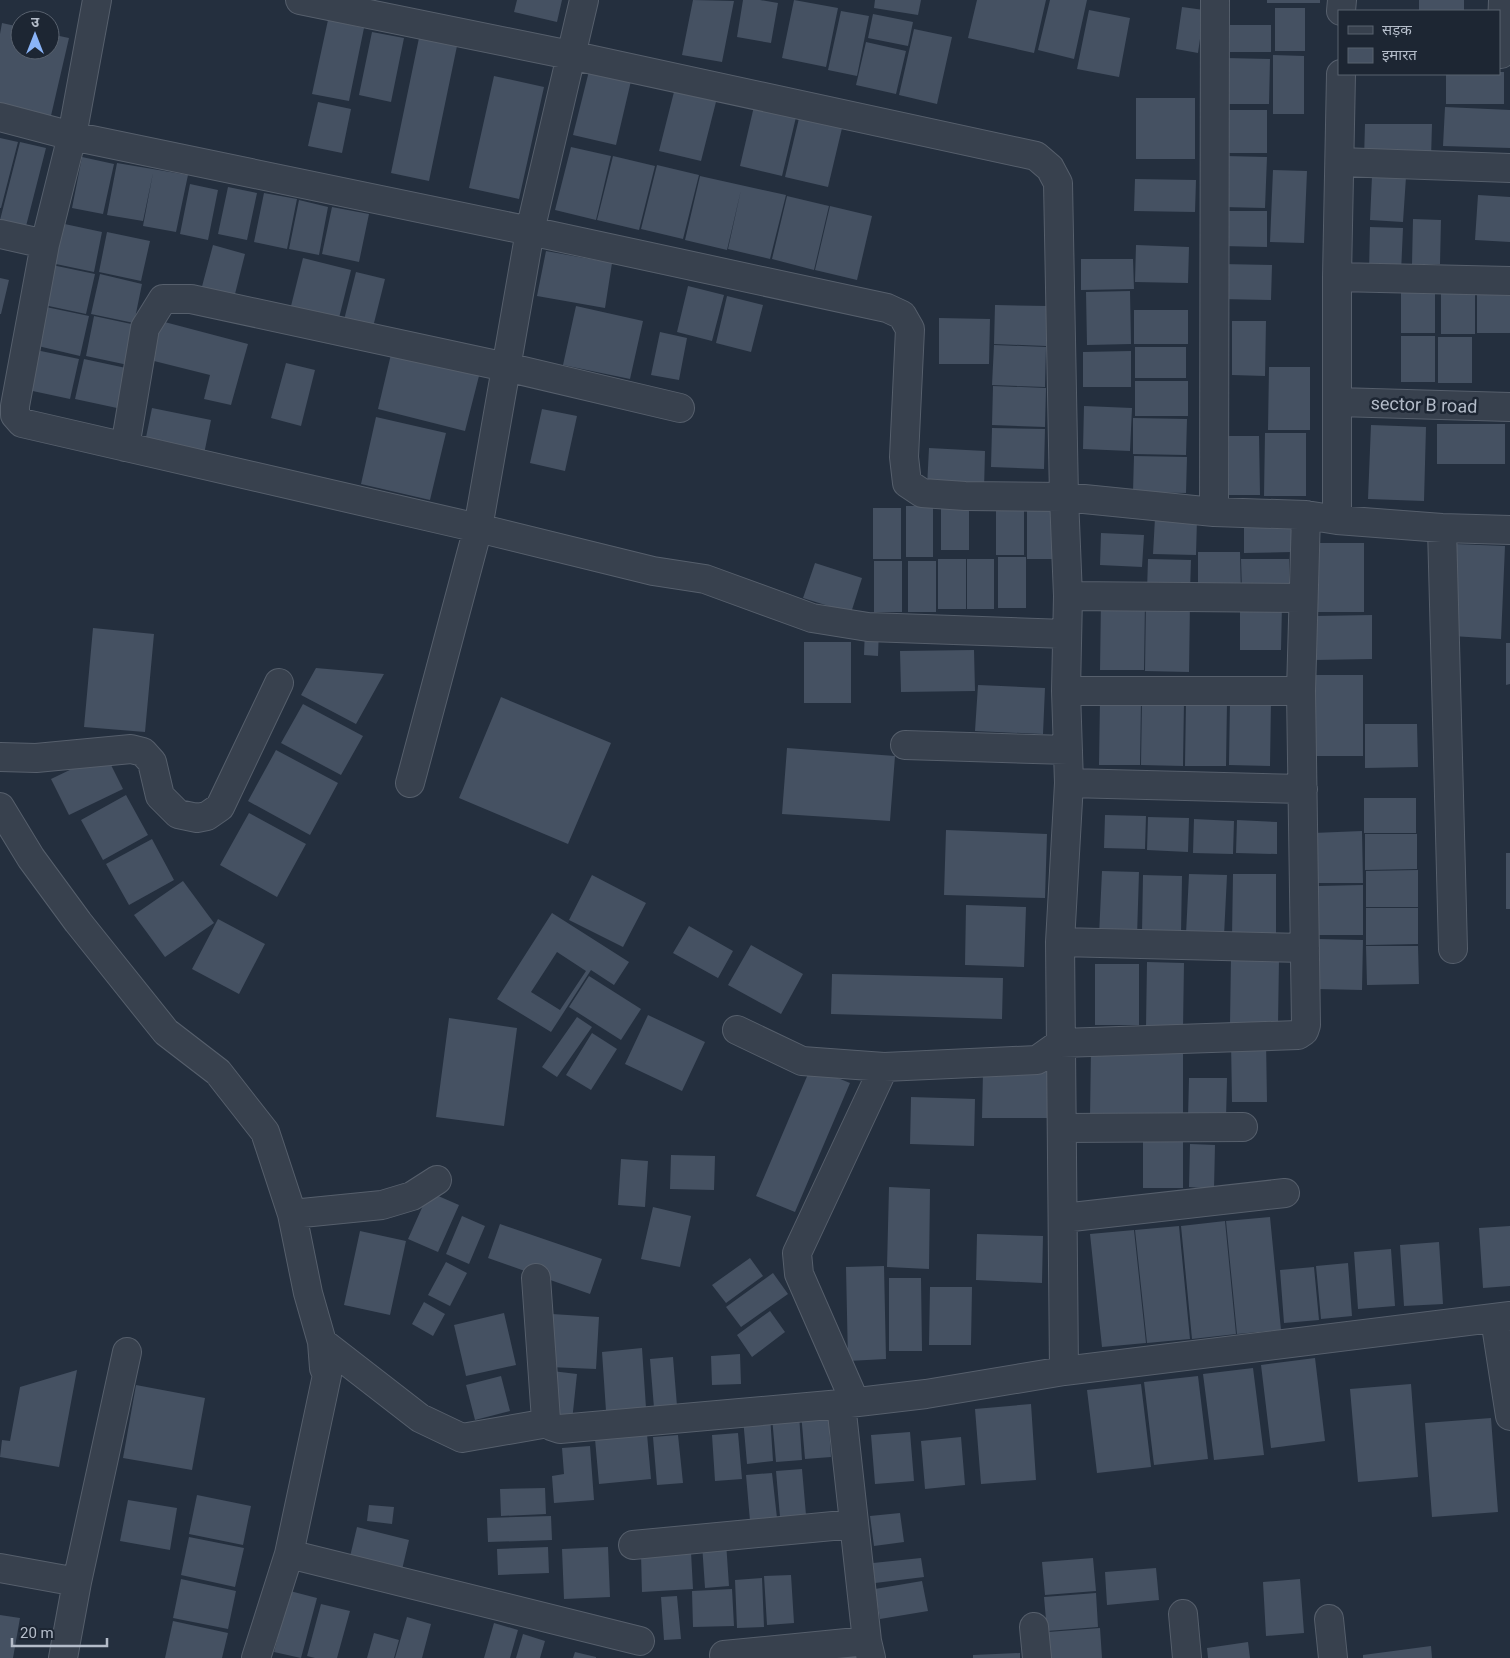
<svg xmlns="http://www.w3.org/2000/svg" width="1510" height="1658" viewBox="0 0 1510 1658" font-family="Roboto,'Noto Sans Devanagari',sans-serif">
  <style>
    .building { fill: #455162; fill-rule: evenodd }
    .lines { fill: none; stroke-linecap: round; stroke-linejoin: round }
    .minor-casing { stroke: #565f6c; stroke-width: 30 }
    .minor { stroke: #38414e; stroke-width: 28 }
    .labels { text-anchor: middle; stroke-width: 5; stroke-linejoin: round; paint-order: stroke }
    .street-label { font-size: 18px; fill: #b4bcc9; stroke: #1d2633 }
  </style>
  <rect width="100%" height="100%" fill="#242f3e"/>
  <!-- building -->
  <path class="building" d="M517 0H562L557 22 514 12Z
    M693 0 734 1 722 62 682 55Z
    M743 0H760L778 3 771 43 737 37Z
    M794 0 838 8 826 67 782 58Z
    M875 0H921L918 15 874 8Z
    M977 0H1046L1034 53 968 38Z
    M1050 0H1087L1074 59 1038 50Z
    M1267 0H1320V3H1267Z
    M1419 0H1464V11H1419Z
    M1182 7 1204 10 1198 53 1176 49Z
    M1275 8H1305V51H1275Z
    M1089 10 1130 18 1119 77 1077 69Z
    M841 11 869 16 857 76 828 70Z
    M873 14 913 22 908 46 868 38Z
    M328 20 364 28 349 101 312 94Z
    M2 23 20 27V50H50V34L69 38 50 120 0 109V34Z
    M1230 25H1271V52H1230Z
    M914 29 952 37 937 104 899 95Z
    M372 32 404 38 391 102 359 95Z
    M419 38 457 46 429 181 391 173Z
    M866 42 906 51 896 94 856 85Z
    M1273 55 1304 56V114H1273Z
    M1226 58 1270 59 1269 104H1225Z
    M589 71 631 81 616 145 573 135Z
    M1499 72H1504V104H1446V74H1499Z
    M494 76 544 87 519 199 469 188Z
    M675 88 717 98 701 161 659 151Z
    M1136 98H1195V159H1136Z
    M318 102 351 109 342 153 308 146Z
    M755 102 797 113 782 176 740 166Z
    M1445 107 1510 110V148L1443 146Z
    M1225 110H1267V153H1225Z
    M800 114 843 124 828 187 785 177Z
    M1365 124H1432L1431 159H1364Z
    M0 138 18 142 1 208H0Z
    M20 142 46 148 23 238 0 232V220Z
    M571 147 611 156 596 220 555 210Z
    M613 156 655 166 639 230 597 220Z
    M1225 156 1267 157 1265 208 1223 207Z
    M82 157 114 164 103 214 72 208Z
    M117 163 188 175 176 232 143 226 153 173 143 221 107 215Z
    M657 165 699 175 683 239 641 229Z
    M1273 170 1307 171 1304 243 1270 242Z
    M700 176 786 195 770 259 728 249 741 190 727 250 685 240Z
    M1372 176 1406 177 1403 222 1370 220Z
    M1135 179 1196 180 1195 212 1134 211Z
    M190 184 218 190 208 240 180 234Z
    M228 187 257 193 247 240 218 234Z
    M264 193 297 199 287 249 254 242Z
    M1478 195 1510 197V242L1475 240Z
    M787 196 829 206 814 270 772 259Z
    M299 200 328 207 319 255 289 249Z
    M830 206 872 216 857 280 815 270Z
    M332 207 369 214 359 262 322 254Z
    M1222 211H1267V247L1222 246Z
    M1413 219 1441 220 1440 264H1412Z
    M60 223 102 232 94 272 51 263Z
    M1370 227 1403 228 1401 273 1369 272Z
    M107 232 150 241 141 281 99 272Z
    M213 245 245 254 233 302 200 294Z
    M1136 245 1189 247 1188 283 1135 282Z
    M546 251 612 263 605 308 537 296Z
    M303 258 351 270 337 326 289 314Z
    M1081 259H1133L1134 289 1081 290Z
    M1222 264 1272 265 1271 300 1221 299Z
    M52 265 95 274 86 314 44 305Z
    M356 272 385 279 371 335 342 328Z
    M100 274 142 284 134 323 91 314Z
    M0 278 9 280 1 314H0Z
    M688 286 724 295 712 341 677 332Z
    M1401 286H1435V333H1401Z
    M1441 287H1475V334H1441Z
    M1477 287H1510V333H1477Z
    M1130 291 1131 344 1087 345 1086 292Z
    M727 296 763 305 751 352 716 343Z
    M995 305 1048 306 1046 346 994 344Z
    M576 306 643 321 630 379 563 365Z
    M46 307 89 316 80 356 38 346Z
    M1134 310H1188V344H1134Z
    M94 316 136 325 128 365 86 356Z
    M939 318 990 319 989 364H939Z
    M157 320 248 344 231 405 204 399 210 375 146 359Z
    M1232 321H1266L1265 376 1232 375Z
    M660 332 687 338 679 380 651 375Z
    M1401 336H1435V382H1401Z
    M1438 337H1472V383H1438Z
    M994 345 1046 347 1045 387 992 385Z
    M1135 347H1186V378H1135Z
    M36 350 79 359 70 399 28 390Z
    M392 350 480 372 465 431 378 409Z
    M1131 351V387H1083V352Z
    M84 359 126 368 117 408 75 399Z
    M286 363 315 370 301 426 271 418Z
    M1269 367H1310V430H1268Z
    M1135 381H1188V416H1135Z
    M993 386 1046 388 1045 427 992 425Z
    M1084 406 1132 408 1130 451 1083 449Z
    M152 408 211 420 203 459 144 447Z
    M542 409 577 416 565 471 530 463Z
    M376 417 446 433 430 500 361 484Z
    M1133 418 1187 419 1186 455 1133 454Z
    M1437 424H1505V464H1437Z
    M1371 425 1426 427 1424 501 1368 499Z
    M992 428 1045 429 1044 469 991 467Z
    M1265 433H1306V496H1264Z
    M1222 436H1259L1260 495H1222Z
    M929 448 985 451 984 490 927 487Z
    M1134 456 1187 457 1186 493 1133 492Z
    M941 499H969V550H941Z
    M996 504H1024V555H996Z
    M906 506H933V557H906Z
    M873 508H901V559H873Z
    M1027 508H1054V559H1027Z
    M1155 518 1197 519 1196 555 1153 554Z
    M1291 518 1292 552 1244 553V519Z
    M1101 533 1144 535 1142 567 1100 565Z
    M1309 543H1364V612H1309Z
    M1455 544 1505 546 1501 639 1452 636Z
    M1198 552H1240L1241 595H1198Z
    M998 557H1026V608H998Z
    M938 559H966V609H938Z
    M967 559H994V609H967Z
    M1148 559 1191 560 1190 592 1147 591Z
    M1241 559H1289V593H1242Z
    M874 561H902V612H874Z
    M908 561H936V612H908Z
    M815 563 862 578 851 613 803 598Z
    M1101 600 1145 601 1144 670H1100Z
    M1146 601H1190L1189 672 1145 671Z
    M1240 604 1282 605 1281 650H1240Z
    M1372 615V659L1314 660V616Z
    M93 628 154 634 145 732 84 727Z
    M865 628 879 629 878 656 864 655Z
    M804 642H851V703H804Z
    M1506 643H1510V684L1506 685Z
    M974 650 975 691 901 692 900 651Z
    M316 668 384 674 356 724 301 695Z
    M1313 675H1363V756H1313Z
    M978 685 1045 688 1043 734 975 731Z
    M501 697 611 743 568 844 459 798Z
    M1100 700 1141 701 1140 765H1099Z
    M1230 700 1271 701 1270 766 1229 765Z
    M1142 701H1184L1183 766 1141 765Z
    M1186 701 1227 702 1226 766H1185Z
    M303 704 363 736 341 775 281 743Z
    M1365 724H1417L1418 767 1365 768Z
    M787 748 895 756 890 821 782 814Z
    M276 750 338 783 310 835 248 801Z
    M105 753 123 789 69 815 51 779Z
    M126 795 148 835 103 860 81 820Z
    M1364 798H1416V833H1364Z
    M249 813 306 844 277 897 220 865Z
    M1105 815 1146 816 1145 849 1104 848Z
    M1148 817 1189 818 1188 852 1147 850Z
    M1194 819 1234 821 1233 854 1193 853Z
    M1237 820 1277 822V854L1236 853Z
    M946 830 1047 834 1045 898 944 895Z
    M1362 831 1363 883H1314L1313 833Z
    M1365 834H1417V869L1365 870Z
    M152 839 174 880 129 905 106 864Z
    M1506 853H1510V909H1506Z
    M1418 870V907H1366V871Z
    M1102 871 1139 872 1137 937 1099 936Z
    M1189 874 1227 875 1224 936 1186 934Z
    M1233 874H1276V937H1232Z
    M592 875 646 903 623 947 569 920Z
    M1143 875 1182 876 1181 934 1142 933Z
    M183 881 214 923 165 957 134 915Z
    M1363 885V935H1318V886Z
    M966 905 1026 907 1024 967 965 965Z
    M1366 908H1418V944L1366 945Z
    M552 913 629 962 614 985 591 970 551 1032 497 999ZM557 952 586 971 560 1010 531 992Z
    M218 919 265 944 239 994 192 969Z
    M689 926 733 951 718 978 673 953Z
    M1317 939 1363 940 1362 990 1317 989Z
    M751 945 803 974 781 1014 728 985Z
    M1366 946H1418L1419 984 1367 985Z
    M1231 958 1279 959 1278 1025 1230 1024Z
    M1147 962 1184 963 1183 1029 1146 1028Z
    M1095 964H1139V1025H1095Z
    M832 974 1003 978 1002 1019 831 1014Z
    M589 976 641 1009 621 1040 569 1007Z
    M648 1015 705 1042 682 1091 625 1064Z
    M577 1017 592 1027 557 1077 542 1067Z
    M449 1018 517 1028 504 1126 436 1117Z
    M592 1033 617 1049 591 1090 566 1075Z
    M1266 1040 1267 1102H1232L1231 1041Z
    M1091 1048 1183 1049V1118L1090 1117Z
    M811 1067 850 1083 795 1212 756 1196Z
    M983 1071H1053L1052 1118H982Z
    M1189 1078H1227L1226 1118H1188Z
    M911 1097 975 1099 974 1146 910 1144Z
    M1143 1141H1183V1188H1143Z
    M1190 1144 1215 1145 1214 1189 1189 1187Z
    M671 1155 715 1156 714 1190 670 1189Z
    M621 1159 648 1161 645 1207 618 1205Z
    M889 1187 930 1189 929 1269 887 1267Z
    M429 1192 459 1205 438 1252 408 1239Z
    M653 1207 691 1216 680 1267 641 1259Z
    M462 1216 485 1226 469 1264 446 1254Z
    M1270 1217 1281 1330 1237 1334 1226 1221Z
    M1225 1221 1236 1334 1192 1339 1181 1226Z
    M500 1224 602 1259 590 1294 488 1258Z
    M1179 1226 1190 1339 1147 1343 1135 1230Z
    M1510 1226V1286L1483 1288 1479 1228Z
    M1134 1230 1146 1343 1102 1347 1090 1234Z
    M360 1231 406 1241 390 1315 344 1305Z
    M977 1234 1043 1236 1042 1283 976 1280Z
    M1439 1242 1443 1304 1404 1306 1400 1245Z
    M1391 1249 1395 1306 1358 1309 1354 1252Z
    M750 1258 763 1276 726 1303 712 1285Z
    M446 1262 467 1273 450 1306 428 1295Z
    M1348 1263 1352 1316 1321 1319 1316 1266Z
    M884 1266 886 1359 848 1361 846 1267Z
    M1314 1267 1319 1320 1284 1323 1280 1270Z
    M773 1273 788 1294 741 1327 726 1307Z
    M889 1278H921L922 1351H889Z
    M930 1287H972L971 1345H929Z
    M424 1302 445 1314 433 1336 412 1324Z
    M770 1311 785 1332 752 1357 737 1335Z
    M504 1313 516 1365 466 1376 454 1325Z
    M552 1314 599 1317 596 1369 549 1367Z
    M642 1348 646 1408 606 1411 602 1352Z
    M740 1354 741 1384 712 1385 711 1356Z
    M673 1357 677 1406 654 1408 650 1359Z
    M1315 1358 1325 1441 1271 1448 1261 1365Z
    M1253 1368 1264 1455 1214 1460 1203 1374Z
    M77 1370 59 1467 0 1457 2 1440 10 1441 20 1387Z
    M552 1371 577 1374 572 1421 547 1419Z
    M501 1376 510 1411 475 1420 466 1385Z
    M1198 1376 1208 1459 1154 1465 1144 1382Z
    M1141 1384 1151 1467 1097 1473 1087 1390Z
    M1411 1384 1418 1477 1358 1482 1350 1389Z
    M136 1385 205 1398 192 1470 123 1458Z
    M1031 1404 1036 1480 981 1484 975 1409Z
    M828 1411 831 1457 805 1459 801 1413Z
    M799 1414 802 1460 776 1462 772 1417Z
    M770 1415 773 1461 747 1464 743 1418Z
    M1491 1418 1498 1512 1432 1517 1425 1423Z
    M910 1432 914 1481 875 1484 871 1435Z
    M738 1433 742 1479 715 1481 712 1435Z
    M647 1434 651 1479 599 1484 595 1439Z
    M678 1435 683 1483 657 1485 653 1437Z
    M961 1437 965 1485 925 1489 921 1441Z
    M590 1446 594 1500 554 1503 552 1476 564 1474 562 1448Z
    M802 1469 806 1515 780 1517 776 1471Z
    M772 1473 777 1518 750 1521 746 1475Z
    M545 1488 546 1514 501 1516 500 1489Z
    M197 1495 251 1506 243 1545 189 1534Z
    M128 1500 177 1508 170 1550 120 1541Z
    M369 1505 394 1507 392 1524 367 1521Z
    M900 1513 904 1542 874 1546 870 1516Z
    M551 1516 552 1540 488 1542 487 1518Z
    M357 1527 409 1540 401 1574 349 1561Z
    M189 1537 244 1548 235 1587 181 1575Z
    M726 1542 729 1586 705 1588 702 1544Z
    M548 1547 549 1573 498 1575 497 1549Z
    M608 1547 610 1597 564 1599 562 1549Z
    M691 1552 693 1589 642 1592 641 1554Z
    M921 1558 924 1577 875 1583 873 1563Z
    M1093 1558 1096 1591 1045 1595 1042 1562Z
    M1156 1568 1159 1600 1107 1605 1105 1572Z
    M791 1575 794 1623 767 1625 764 1576Z
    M762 1578 764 1627 737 1628 735 1580Z
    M181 1579 236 1591 228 1629 173 1618Z
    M1300 1579 1304 1633 1266 1636 1263 1582Z
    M922 1581 928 1611 880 1619 875 1589Z
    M732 1589 734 1626 693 1627 692 1591Z
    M290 1591 317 1598 301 1658 274 1652Z
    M1096 1593 1098 1627 1047 1631 1044 1597Z
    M677 1596 681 1639 664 1640 661 1597Z
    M321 1604 350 1611 337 1658H315L307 1656Z
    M0 1615 20 1618 13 1658H0Z
    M407 1617 431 1624 422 1658H395Z
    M173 1621 228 1633 222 1658H165Z
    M494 1623 518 1630 510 1658H484Z
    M1100 1628 1102 1658H1050L1048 1632Z
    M374 1633 399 1640 394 1658H367Z
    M523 1634 545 1641 540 1658H516Z
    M1248 1642 1250 1658H1208L1207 1648Z
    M1431 1646 1432 1658H1363V1655Z
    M575 1652 596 1657V1658H573Z
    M1020 1653V1658H973V1655Z"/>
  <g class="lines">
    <defs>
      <path id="minor" d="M97 0 72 136 45 244 15 406V415L22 423 478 528 653 571 705 579 812 618 868 627 1066 634
        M300 0 570 55 1036 156 1050 168 1058 183 1064 497 1068 596 1066 691 1069 783 1060 942 1064 1371
        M1341 11 1342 0
        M1501 54 1503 0
        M0 117 72 136 530 231 887 308 902 315 910 329 904 457 907 483 922 493 965 496 1064 497 1214 512 1306 515 1337 520 1442 528 1510 530
        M1340 162 1510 168
        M0 234 45 244
        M1337 277 1510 281
        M1338 402 1510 407
        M125 447 145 328 163 299H191L506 367 680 408
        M1214 512 1215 0
        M1337 520V277L1341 74
        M1442 528 1453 949
        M1068 596 1303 598
        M1066 691H1301
        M905 745 1068 750
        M0 757 36 758 131 749 143 752 152 762 160 796 178 814 197 818 207 816 220 807 279 683
        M410 783 478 528 530 231 584 0
        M1069 783 1303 789
        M0 807 31 858 78 922 166 1032 218 1072 265 1132 292 1214 308 1293 322 1342 324 1368 327 1375 289 1554 256 1658
        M1060 942 1305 948
        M737 1030 802 1061 884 1067 1037 1060 1061 1043 1298 1035 1304 1031 1306 1025 1301 691 1306 515
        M1062 1128 1243 1127
        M292 1214 382 1205 412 1196 437 1180
        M1063 1218 1285 1193
        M536 1278 546 1420 551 1426 560 1429 841 1404 926 1394 1064 1371 1510 1316
        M1495 1319 1510 1416
        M322 1342 420 1418 462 1438 548 1423
        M855 1402 799 1274 797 1253 884 1067
        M841 1404 867 1641 871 1658
        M633 1545 854 1524
        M289 1554 640 1641
        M0 1568 77 1582
        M1183 1614 1187 1658
        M1329 1619 1333 1658
        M1034 1627 1037 1658
        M724 1655 867 1641
        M63 1658 77 1582 127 1352"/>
    </defs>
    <!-- minor casing -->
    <use href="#minor" class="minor-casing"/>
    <!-- minor -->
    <use href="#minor" class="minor"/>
  </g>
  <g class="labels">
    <!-- street labels -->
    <g class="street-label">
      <text transform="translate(1424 405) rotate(2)" y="6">sector B road</text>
    </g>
  </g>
  <!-- legend -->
  <rect x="1338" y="10" width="162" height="65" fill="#1d2633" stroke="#59626f"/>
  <rect x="1348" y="26" width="25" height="8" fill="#38414e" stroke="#59626f"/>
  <text x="1382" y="35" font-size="15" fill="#b4bcc9">सड़क</text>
  <rect x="1348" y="48" width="25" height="15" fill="#455162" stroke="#59626f"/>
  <text x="1382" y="60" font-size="15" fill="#b4bcc9">इमारत</text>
  <!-- north arrow -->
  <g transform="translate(35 35)"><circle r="24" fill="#1d2633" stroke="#59626f"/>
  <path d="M0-4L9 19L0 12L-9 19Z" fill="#8ab4f8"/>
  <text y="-8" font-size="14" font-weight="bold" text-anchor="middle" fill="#b4bcc9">उ</text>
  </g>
  <!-- scale -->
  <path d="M12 1638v8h95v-8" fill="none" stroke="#b4bcc9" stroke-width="2.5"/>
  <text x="20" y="1638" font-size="15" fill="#b4bcc9" stroke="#1d2633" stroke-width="4" paint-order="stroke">20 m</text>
</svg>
